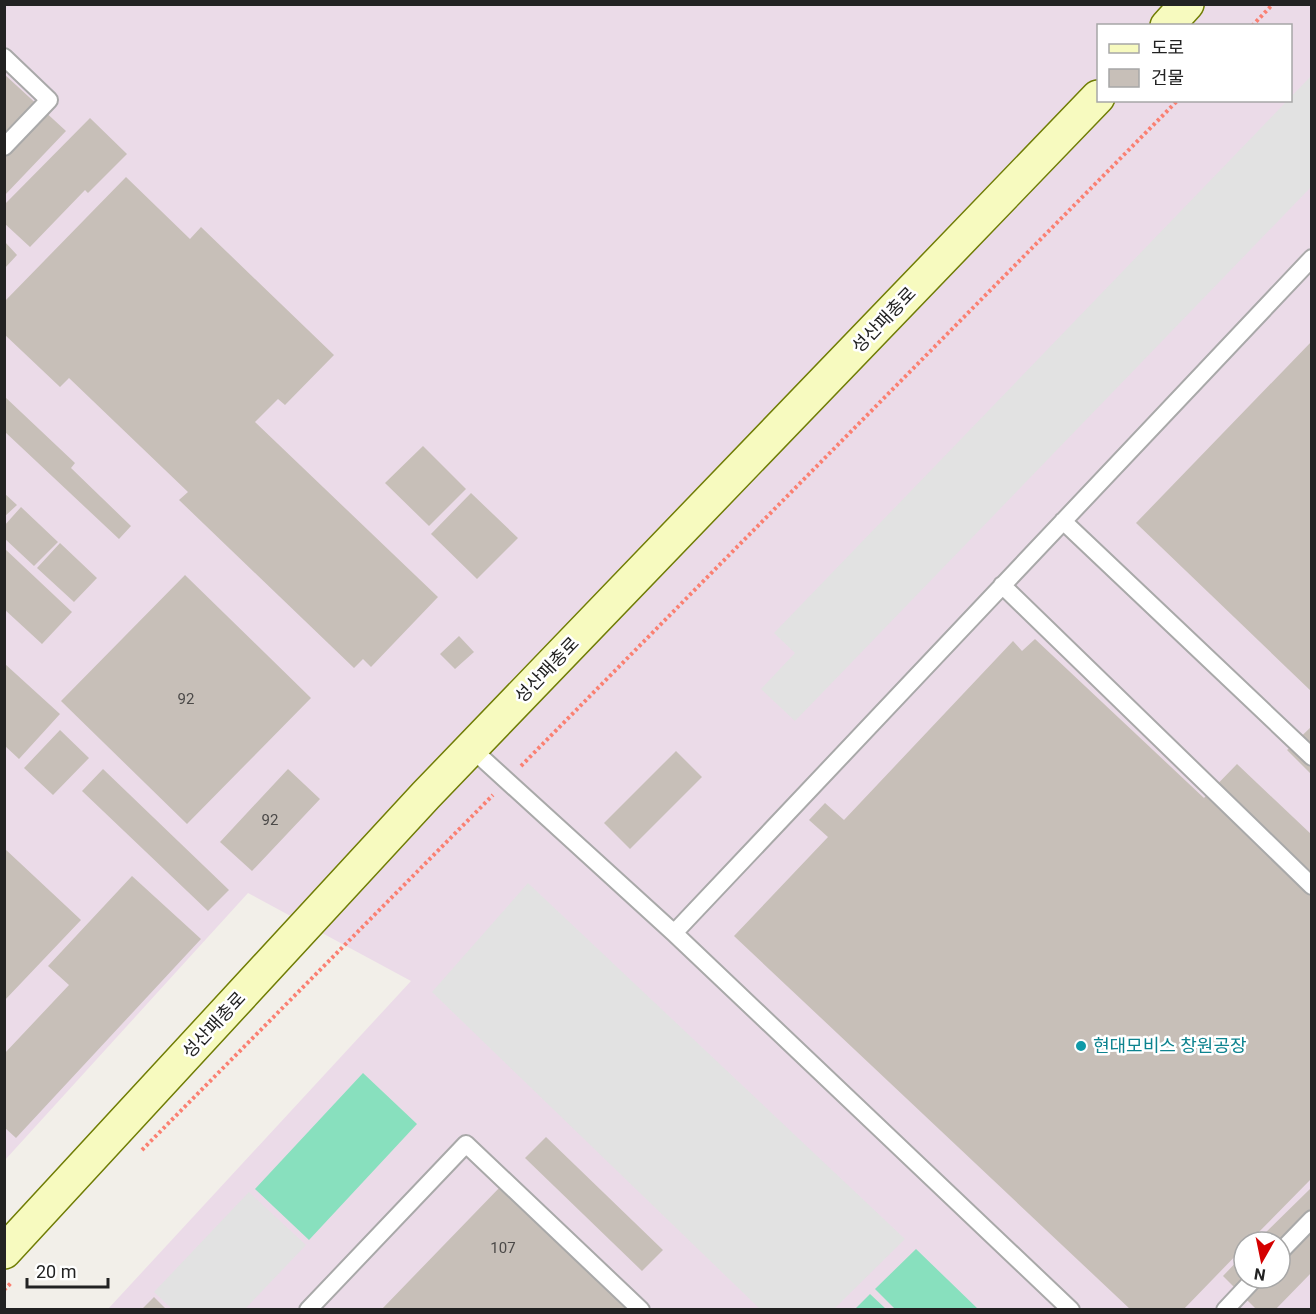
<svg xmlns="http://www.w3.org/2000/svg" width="1316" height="1314" viewBox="0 0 1316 1314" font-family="Roboto,'Noto Sans KR',sans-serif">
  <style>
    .industrial { fill: #ebdbe8; fill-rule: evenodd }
    .pitch { fill: #88e0be }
    .parking { fill: #e2e2e2 }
    .building { fill: #c7bfb8 }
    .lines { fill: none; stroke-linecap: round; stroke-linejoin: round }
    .service-casing { stroke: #a9a9a9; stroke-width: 20 }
    .secondary-casing { stroke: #707d05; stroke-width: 36 }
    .path { stroke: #fa8072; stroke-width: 4; stroke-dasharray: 3 3; stroke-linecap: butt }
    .service { stroke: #fff; stroke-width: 16 }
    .secondary { stroke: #f7fabf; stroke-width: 33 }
    .culture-dot { fill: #0f9aa8; stroke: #fff; stroke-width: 2 }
    .labels { text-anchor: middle; stroke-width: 5; stroke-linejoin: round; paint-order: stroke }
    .number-label { font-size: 15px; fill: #4b4948 }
    .street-label { font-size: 18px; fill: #222; stroke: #fff }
    .culture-label { font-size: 18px; fill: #0d838f; stroke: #fff; text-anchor: start }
  </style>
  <rect width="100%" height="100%" fill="#f2efe9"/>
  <!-- industrial -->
  <path class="industrial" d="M5 5H1311V1309H108L411 981 248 893 5 1160ZM1098 26H1290V100H1098ZM1244 1242H1280V1278H1244Z"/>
  <!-- pitch -->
  <path class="pitch" d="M363 1073 417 1124 309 1240 255 1189Z
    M916 1249 978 1309H895L875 1289Z
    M870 1294 886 1309H855Z"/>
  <!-- parking -->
  <path class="parking" d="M1311 76V187L795 721 761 689 795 653 774 633Z
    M528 883 905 1239 834 1309H760L432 992Z
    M249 1192 306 1245 245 1309H172L154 1292Z"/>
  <!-- building -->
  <path class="building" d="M4 74 66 131 4 196Z
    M90 118 127 154 88 193 85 190 30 247 4 223V205Z
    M126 177 190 239 201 227 334 355 285 405 278 399 255 422 438 597 371 667 363 659 354 668 179 500 188 492 69 378 60 387 4 334V302Z
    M5 242 17 255 5 268Z
    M1312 341V692L1136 523Z
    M4 396 75 463 71 468 131 526 119 539 4 431Z
    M423 446 466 489 429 526 385 483Z
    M4 493 17 505 4 517Z
    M471 493 518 538 477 579 431 534Z
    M21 507 58 542 34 566 4 538V526Z
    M60 543 97 578 74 602 37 568Z
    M4 548 72 612 42 644 4 609Z
    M185 575 311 698 187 824 61 701Z
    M459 636 474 652 455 669 440 654Z
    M1035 639 1204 798 1237 764 1312 835V1178L1249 1242H1244V1247L1183 1310H1131L734 936 828 837 809 820 825 803 844 820 1013 641 1022 651Z
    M5 664 60 714 19 759 5 746Z
    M1312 726V775L1287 750Z
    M60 730 89 758 53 795 24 768Z
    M676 751 702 777 630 849 604 823Z
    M103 769 229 890 208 911 82 791Z
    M288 769 320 799 252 871 220 842Z
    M4 848 81 920 4 1001Z
    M132 876 201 939 16 1138 4 1127V1054L69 985 48 966Z
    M546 1137 663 1250 642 1271 525 1158Z
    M501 1186 629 1310H381Z
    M1312 1187V1272L1275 1310H1257L1223 1276 1244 1254V1278H1280V1242H1256Z
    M154 1297 167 1310H141Z"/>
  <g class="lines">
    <defs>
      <path id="service" d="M4 57 49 100 4 147
        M1063 521 1312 757
        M1002 585 1312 886
        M472 749 674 933 1071 1310
        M674 933 1312 258
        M1280 1252 1312 1219
        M308 1310 466 1144 641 1310
        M1225 1310 1255 1278"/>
      <path id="secondary" d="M1167 26 1187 4
        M4 1252 426 795 1098 97"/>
    </defs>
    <!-- service casing -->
    <use href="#service" class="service-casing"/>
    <!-- secondary casing -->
    <use href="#secondary" class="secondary-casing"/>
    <!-- path -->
    <path class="path" d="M1252 26 1273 4
      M521 766 1178 100
      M142 1150 493 795
      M4 1290 12 1282"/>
    <!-- service -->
    <use href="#service" class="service"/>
    <!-- secondary -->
    <use href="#secondary" class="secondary"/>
  </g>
  <!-- markers -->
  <circle class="culture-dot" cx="1081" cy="1046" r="6"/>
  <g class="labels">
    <!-- number labels -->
    <g class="number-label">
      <text x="186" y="704">92</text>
      <text x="270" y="825">92</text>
      <text x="503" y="1253">107</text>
    </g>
    <!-- street labels -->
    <g class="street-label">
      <text transform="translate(884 320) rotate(-46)" y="6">성산패총로</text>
      <text transform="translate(547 670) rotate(-46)" y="6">성산패총로</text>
      <text transform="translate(214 1025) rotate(-47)" y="6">성산패총로</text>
    </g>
    <!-- culture labels -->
    <g class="culture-label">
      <text x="1093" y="1052">현대모비스 창원공장</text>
    </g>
  </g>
  <!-- border -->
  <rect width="1316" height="1314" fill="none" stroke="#222222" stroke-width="12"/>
  <!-- legend -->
  <rect x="1097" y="24" width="195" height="78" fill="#ffffff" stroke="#a7a7a7" stroke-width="1.5"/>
  <rect x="1109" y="44" width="30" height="9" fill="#f7fabf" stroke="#a7a7a7" stroke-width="1.5"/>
  <text x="1151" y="54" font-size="18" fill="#222222">도로</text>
  <rect x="1109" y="69" width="30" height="18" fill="#c7bfb8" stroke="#a7a7a7" stroke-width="1.5"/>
  <text x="1151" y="84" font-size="18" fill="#222222">건물</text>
  <!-- north arrow -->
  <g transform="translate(1262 1260) rotate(189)"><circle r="28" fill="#ffffff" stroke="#a7a7a7" stroke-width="1.5"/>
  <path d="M0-4.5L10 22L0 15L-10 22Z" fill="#d40000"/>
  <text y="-9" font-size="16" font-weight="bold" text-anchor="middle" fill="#222222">N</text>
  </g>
  <!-- scale -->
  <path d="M27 1278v9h81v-9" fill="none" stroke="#222222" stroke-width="3"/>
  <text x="36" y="1278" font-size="18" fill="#222222" stroke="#ffffff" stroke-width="4.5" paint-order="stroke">20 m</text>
</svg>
